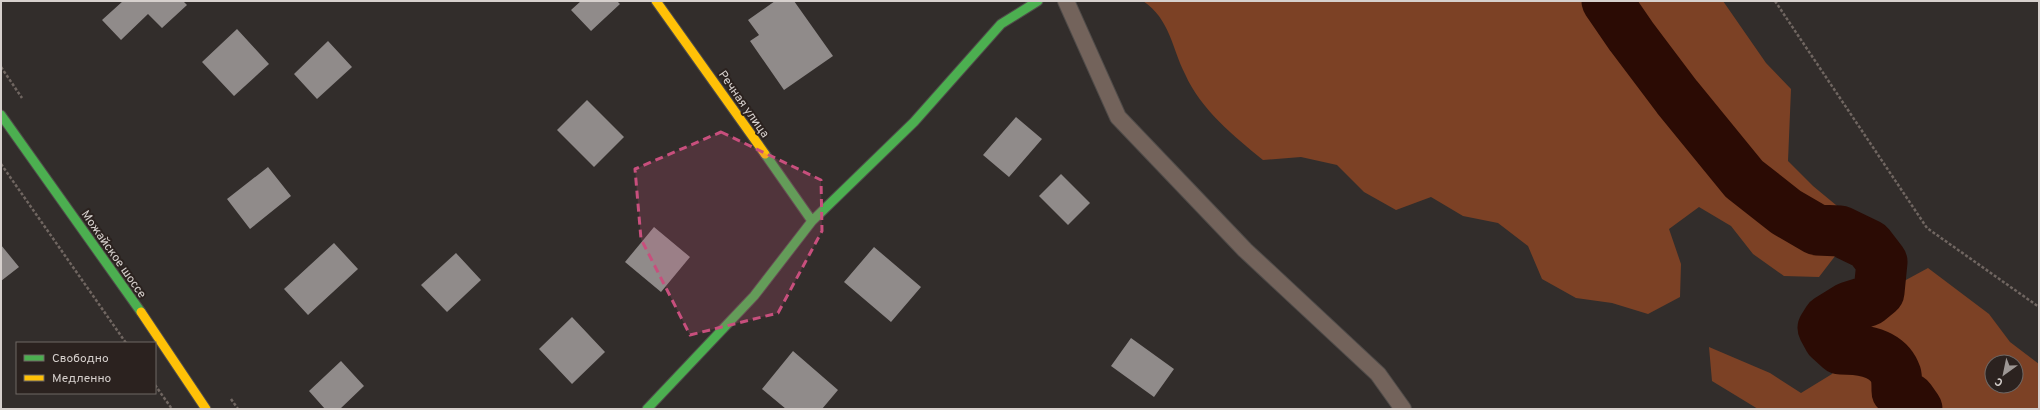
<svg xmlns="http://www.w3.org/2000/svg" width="2040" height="410" viewBox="0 0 2040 410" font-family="Overpass,sans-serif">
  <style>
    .forest { fill: #7c4125; fill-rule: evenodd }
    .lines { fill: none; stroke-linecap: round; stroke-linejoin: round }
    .river { stroke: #2b0b04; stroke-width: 51 }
    .building { fill: #908b8a }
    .lane-casing { stroke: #4f4b49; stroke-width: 18 }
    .fast-casing { stroke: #4f4b49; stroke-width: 11 }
    .slow-casing { stroke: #4f4b49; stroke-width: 11 }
    .path { stroke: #706661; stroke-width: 2.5; stroke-dasharray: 3 2; stroke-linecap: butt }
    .lane { stroke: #73635b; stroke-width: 16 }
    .fast { stroke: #4caf50; stroke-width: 9 }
    .slow { stroke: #ffc107; stroke-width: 9 }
    .marked { fill: #c84f7d; fill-opacity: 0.2; stroke: #c84f7d; stroke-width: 3; stroke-dasharray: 8 5; stroke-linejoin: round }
    .labels { text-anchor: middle; stroke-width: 4; stroke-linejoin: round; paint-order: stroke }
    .street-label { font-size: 12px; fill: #d6d0cd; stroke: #2b221f }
  </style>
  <rect width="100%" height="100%" fill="#322d2b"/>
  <!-- forest -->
  <path class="forest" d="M1143 1H1723L1766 63 1791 89 1788 161 1813 186 1842 210V247L1819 277 1784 276 1753 254 1731 226 1699 207 1669 229 1681 264 1680 297 1648 314 1612 303 1576 298 1542 279 1528 246 1498 223 1463 216 1431 197 1396 210 1364 192 1337 165 1301 157 1263 160C1234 136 1201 110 1185 74 1172 48 1170 19 1143 1Z
    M1928 268 1989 314 2010 342 2039 364V409H1758L1712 381 1709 347 1770 373 1801 393 1832 374 1852 344 1865 311 1893 287ZM1992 362H2016V386H1992Z"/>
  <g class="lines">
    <!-- river -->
    <path class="river" d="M1607 1 1631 36 1677 97 1744 179 1786 212 1817 230 1840 231 1869 245 1882 262 1879 292 1868 301 1849 307 1828 320 1823 328 1829 339 1840 349C1860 349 1888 352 1896 375 1897 380 1897 386 1897 391L1910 399 1917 409"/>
  </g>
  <!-- building -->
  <path class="building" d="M123 1H183L187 5 162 28 148 14 121 40 102 20Z
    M581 1H617L620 4 591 31 571 10Z
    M775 1H794L833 56 784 90 750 41 759 35 748 20Z
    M237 29 269 64 234 96 202 62Z
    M328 41 352 67 317 99 294 74Z
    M587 100 624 137 594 167 557 130Z
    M1016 117 1042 139 1009 177 983 155Z
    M268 167 291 196 250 229 227 199Z
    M1061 174 1090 203 1068 225 1039 196Z
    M654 227 690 257 661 292 625 262Z
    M334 243 358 269 308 315 284 289Z
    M1 245 19 267 1 281Z
    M874 247 921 287 891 322 844 282Z
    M456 253 481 280 447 312 421 285Z
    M572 317 605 352 572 384 539 349Z
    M1131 338 1174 369 1154 397 1111 366Z
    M793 351 838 390 822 409H786L762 389Z
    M341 361 364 386 340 409H325L309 391Z"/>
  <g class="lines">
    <defs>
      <path id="lane" d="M1066 1 1118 117 1245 250 1378 374 1403 409"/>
      <path id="fast" d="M1 115 141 312
        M765 154 812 221
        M647 409 754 296 812 221 914 122 1001 24 1038 1"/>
      <path id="slow" d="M656 1 765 154
        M141 312 206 409"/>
    </defs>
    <!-- lane casing -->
    <use href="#lane" class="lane-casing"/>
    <!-- fast casing -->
    <use href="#fast" class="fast-casing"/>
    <!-- slow casing -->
    <use href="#slow" class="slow-casing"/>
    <!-- path -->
    <path class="path" d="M1775 1 1927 228 2039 307
      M1 67 22 98
      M1 164 126 343
      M155 385 172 409
      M231 399 238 409"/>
    <!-- lane -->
    <use href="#lane" class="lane"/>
    <!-- fast -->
    <use href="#fast" class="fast"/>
    <!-- slow -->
    <use href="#slow" class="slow"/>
  </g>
  <!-- marked area -->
  <path class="marked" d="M721 132 821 180 822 231 778 313 690 335 641 239 635 169Z"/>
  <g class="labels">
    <!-- street labels -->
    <g class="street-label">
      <text transform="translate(744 104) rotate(55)" y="4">Речная улица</text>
      <text transform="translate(114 254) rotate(55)" y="4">Можайское шоссе</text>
    </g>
  </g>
  <!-- border -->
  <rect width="2040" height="410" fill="none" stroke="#d6d0cd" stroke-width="4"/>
  <!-- legend -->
  <rect x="16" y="342" width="140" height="52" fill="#2b221f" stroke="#6f6865"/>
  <rect x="24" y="355" width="20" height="6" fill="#4caf50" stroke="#6f6865"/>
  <text x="52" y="362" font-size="12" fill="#d6d0cd">Свободно</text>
  <rect x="24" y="375" width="20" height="6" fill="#ffc107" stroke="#6f6865"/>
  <text x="52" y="382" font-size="12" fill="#d6d0cd">Медленно</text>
  <!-- north arrow -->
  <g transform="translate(2004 374) rotate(213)"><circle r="19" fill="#2b221f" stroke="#6f6865"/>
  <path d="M0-3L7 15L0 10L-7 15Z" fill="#9d9794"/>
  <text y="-6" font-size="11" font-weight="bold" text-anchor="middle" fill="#d6d0cd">С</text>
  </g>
</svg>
